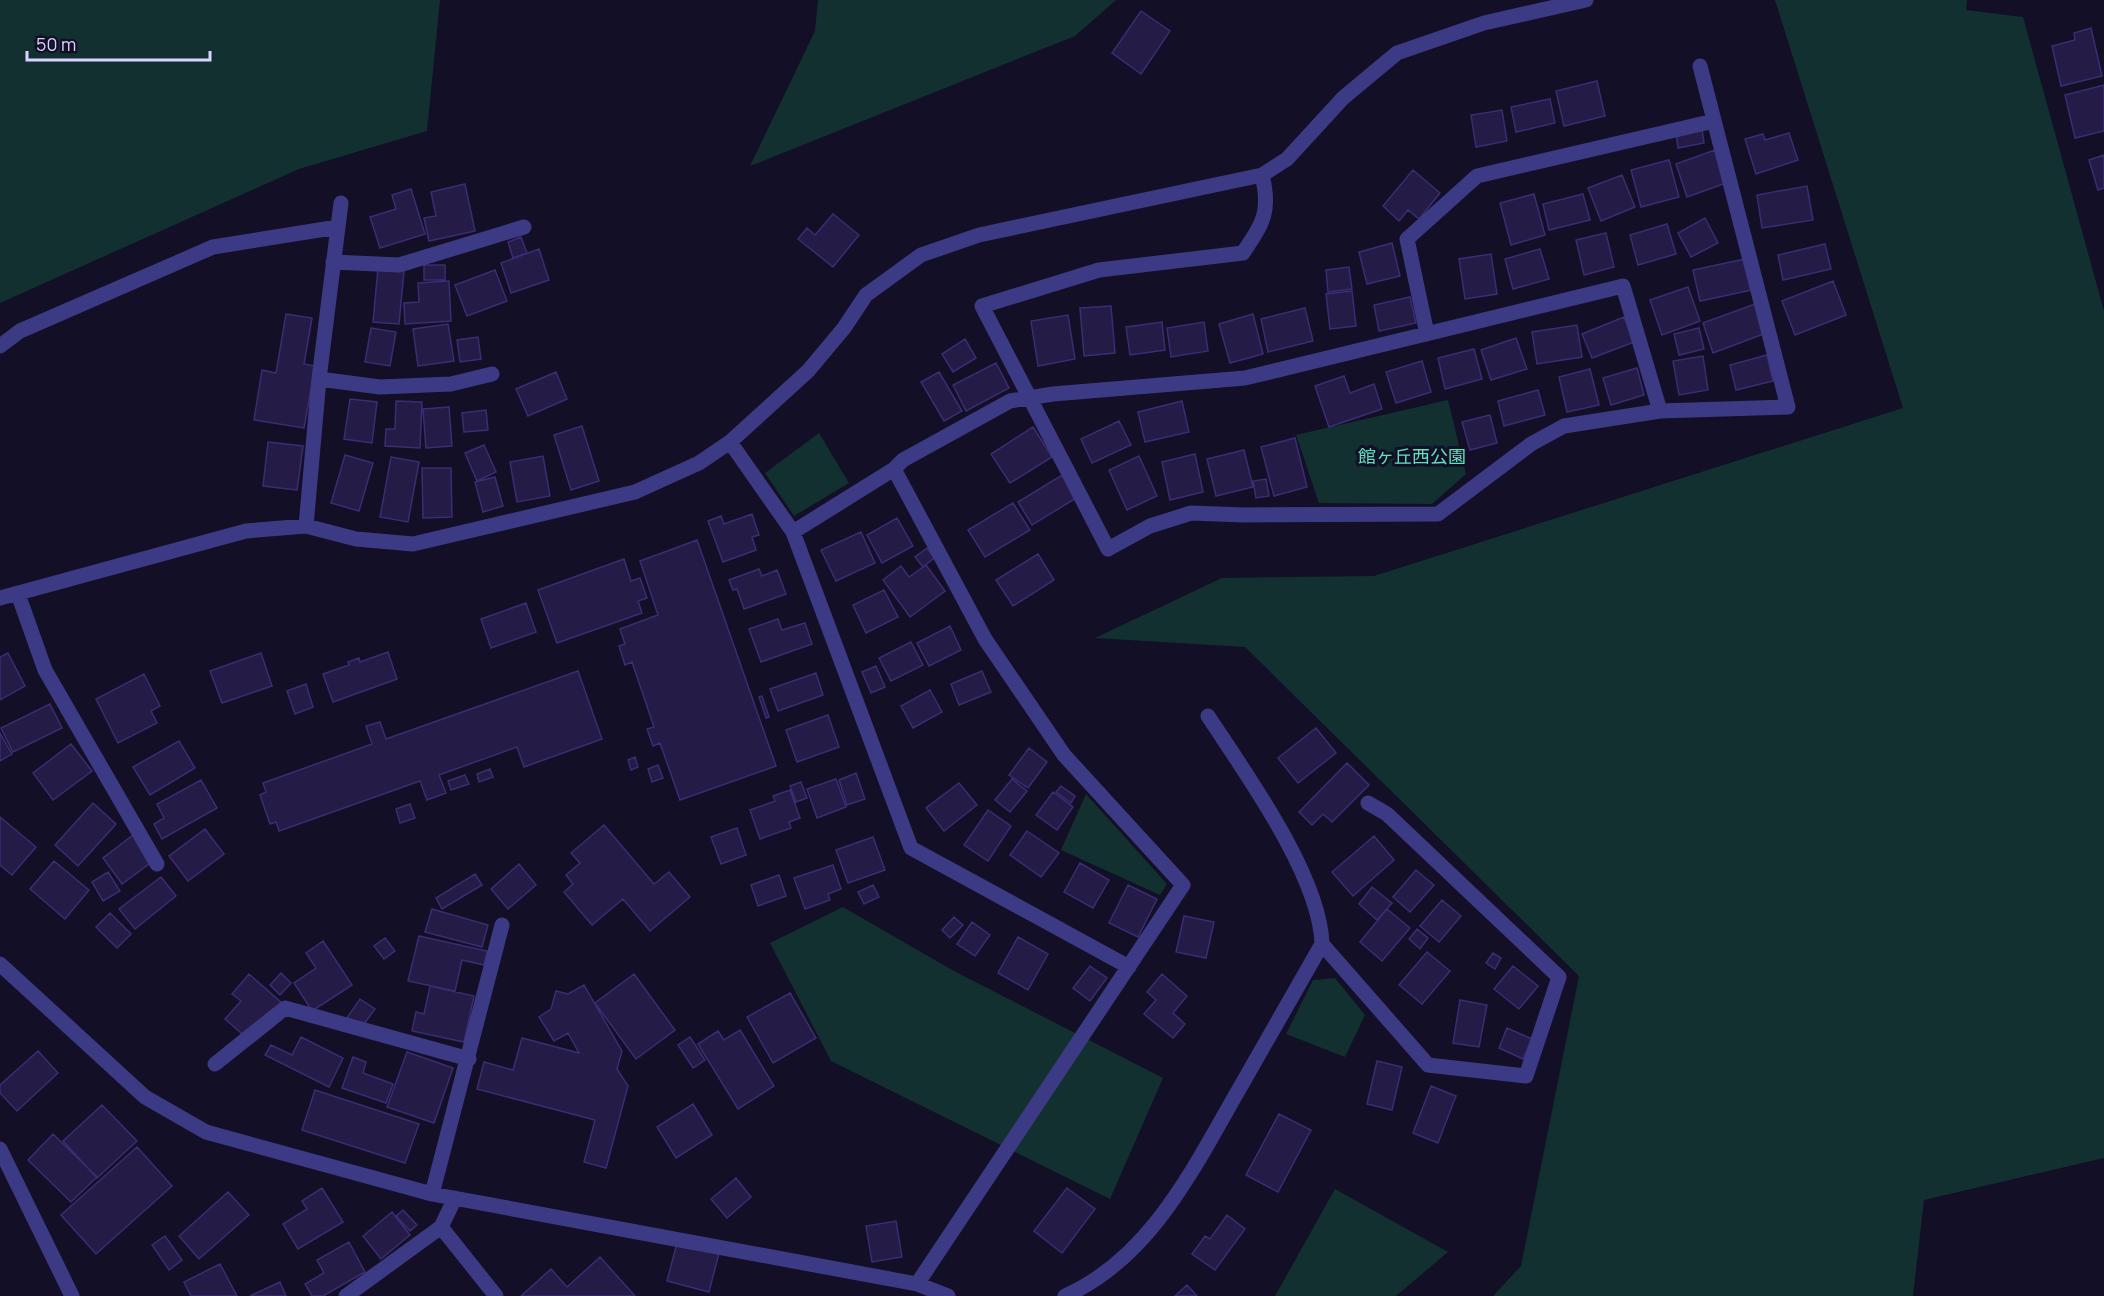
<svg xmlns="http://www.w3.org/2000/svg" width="2104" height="1296" viewBox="0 0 2104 1296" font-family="Manrope,'Noto Sans JP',sans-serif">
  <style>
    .green { fill: #12302f }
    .building { fill: #241b47; stroke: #3b2d73; stroke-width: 1.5 }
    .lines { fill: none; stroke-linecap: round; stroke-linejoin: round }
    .minor { stroke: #3d3a85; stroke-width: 15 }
    .labels { text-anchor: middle; stroke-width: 6; stroke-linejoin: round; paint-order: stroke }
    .park-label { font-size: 18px; fill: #5fe0c0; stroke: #130f26 }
  </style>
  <rect width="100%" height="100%" fill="#130f26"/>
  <!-- green -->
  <path class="green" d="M0 0H440L427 131 299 169 0 303Z
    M818 0H1116L1075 36 750 166 815 31Z
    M1775 0H1967L1966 10 2023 17 2104 311V1158L1924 1200 1913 1296H1493L1521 1266 1579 976 1245 647 1095 638 1222 578 1374 576 1903 408Z
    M1448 400 1466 474 1432 504 1319 503 1296 435Z
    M819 433 849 483 794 516 765 473Z
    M1086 794 1167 884 1160 895 1061 850Z
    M843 907 954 971 1163 1078 1110 1199 831 1061 770 943Z
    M1335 978 1365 1015 1345 1057 1286 1034 1313 980Z
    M1335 1189 1448 1252 1396 1296H1275Z"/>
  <!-- building -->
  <path class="building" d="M1141 11 1170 31 1141 74 1112 53Z
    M2091 28 2102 76 2061 86 2052 46 2075 40 2074 33Z
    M1597 81 1605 116 1564 126 1556 91Z
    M2104 85V131L2075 138 2065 95Z
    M1550 99 1555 123 1516 132 1511 107Z
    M1502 110 1507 141 1476 147 1471 115Z
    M1702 129 1704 143 1678 148 1676 133Z
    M1789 133 1798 160 1756 174 1745 139 1763 134 1765 140Z
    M1715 150 1726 183 1687 197 1676 164Z
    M2104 155V188L2098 190 2089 160Z
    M1669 160 1679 197 1641 207 1631 170Z
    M1413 170 1440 193 1419 219 1408 210 1399 221 1383 206Z
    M1622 175 1635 207 1601 221 1588 188Z
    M465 184 475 231 429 241 424 218 436 216 431 192Z
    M1807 186 1813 220 1762 228 1757 195Z
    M411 189 425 234 380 248 370 217 396 209 392 195Z
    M1534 194 1545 235 1511 245 1500 203Z
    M1583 194 1590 220 1549 230 1543 204Z
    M833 214 859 235 833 267 798 239 807 228 815 235Z
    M1705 218 1718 243 1691 257 1678 233Z
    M1667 224 1676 254 1638 265 1630 235Z
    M1606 233 1614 267 1584 275 1576 240Z
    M521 237 527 253 513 258 508 242Z
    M1392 243 1400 276 1367 284 1359 252Z
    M1825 244 1831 269 1783 280 1778 255Z
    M539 249 549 280 511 293 501 263Z
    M1540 249 1549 279 1513 289 1505 259Z
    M1491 254 1497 294 1465 299 1459 259Z
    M1745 259 1752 290 1700 301 1693 270Z
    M424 265H445V280H424Z
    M1349 267 1352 289 1328 292 1326 270Z
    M378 268 404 271 399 324 373 322Z
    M495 270 507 301 467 316 455 285Z
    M449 281 451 321 405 324 404 303 419 302 418 283Z
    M1833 281 1846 315 1795 335 1782 301Z
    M1688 287 1700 321 1662 335 1650 300Z
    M1352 291 1356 326 1330 329 1326 294Z
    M1410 297 1416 323 1379 331 1374 305Z
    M1755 304 1766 333 1713 353 1703 323Z
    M1111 306 1115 353 1084 356 1080 308Z
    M1305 308 1313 341 1268 352 1261 319Z
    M286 314 312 318 304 364 315 366 304 428 254 420 262 370 276 373Z
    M1253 314 1263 354 1230 363 1219 324Z
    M1068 315 1075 359 1038 366 1031 321Z
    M1624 317 1634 342 1592 358 1582 334Z
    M1162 322 1165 350 1130 355 1126 327Z
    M1204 322 1208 351 1171 357 1167 328Z
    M448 324 454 361 418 366 413 329Z
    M1577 325 1582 357 1537 364 1532 332Z
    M371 328 396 332 390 366 365 362Z
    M1699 328 1704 349 1679 355 1674 334Z
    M478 337 481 359 460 362 457 340Z
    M1516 338 1527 369 1491 380 1481 350Z
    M965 339 976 358 953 372 942 354Z
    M1474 349 1482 379 1445 389 1438 358Z
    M1767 355 1773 381 1736 390 1730 365Z
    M1703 356 1708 390 1679 395 1673 361Z
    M1422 361 1431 392 1396 403 1386 372Z
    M996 363 1009 388 966 411 953 385Z
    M1637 368 1644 395 1611 405 1603 378Z
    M1590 369 1599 405 1567 412 1559 377Z
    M556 372 567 399 528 416 516 389Z
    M939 372 962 411 944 421 921 382Z
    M1344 376 1350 393 1374 384 1382 409 1329 427 1315 386Z
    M1538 390 1545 415 1504 426 1498 401Z
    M350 399 377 402 372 443 344 439Z
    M396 401 422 402 420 448 385 446 386 429H395Z
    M1182 401 1189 432 1145 442 1138 412Z
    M449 407 452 446 426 448 423 409Z
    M486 410 488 430 464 432 462 413Z
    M1490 415 1497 443 1470 450 1462 422Z
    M1119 421 1131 445 1092 463 1081 439Z
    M582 426 599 481 571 490 554 435Z
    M1033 427 1052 457 1010 483 991 454Z
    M1295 438 1307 487 1274 496 1261 447Z
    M268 442 303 446 297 490 263 486Z
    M484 445 496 472 477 481 465 453Z
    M1244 450 1253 487 1216 496 1207 459Z
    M1195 454 1203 492 1170 500 1162 462Z
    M345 455 373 463 359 511 331 503Z
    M543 456 550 496 517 502 510 462Z
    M1139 456 1157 496 1127 510 1109 470Z
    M391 457 419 462 408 522 380 517Z
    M422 468H451L452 517 423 518Z
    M1067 472 1081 495 1032 525 1018 502Z
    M495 477 503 506 483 512 475 482Z
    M1266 479 1269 496 1256 498 1253 481Z
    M1013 503 1030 530 985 557 968 530Z
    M752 514 759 535 752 537 756 550 723 562 708 521 721 516 724 524Z
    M897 518 913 546 882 563 867 535Z
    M861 532 875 563 836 581 821 550Z
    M697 540 776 766 680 800 660 743 653 746 647 729 654 727 632 662 625 665 619 646 625 644 620 629 658 615 640 561Z
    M927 548 934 558 923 567 915 557Z
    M1038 554 1054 580 1013 606 996 580Z
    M624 559 631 581 640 578 647 598 638 601 642 613 557 643 538 590Z
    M926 565 945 591 910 617 883 580 901 566 909 577Z
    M759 569 762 576 777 570 786 594 744 609 737 589 733 590 729 580Z
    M884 590 898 617 866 633 853 605Z
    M526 603 536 632 491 648 481 619Z
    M778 619 782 630 805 623 812 644 761 662 749 629Z
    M950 626 961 650 929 666 917 643Z
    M911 642 923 665 891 681 879 658Z
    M388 652 397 679 333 702 323 674 349 665 348 662 359 658 360 662Z
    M8 653 25 686 0 700V657Z
    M261 653 272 686 222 703 210 671Z
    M876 666 885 687 871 693 862 672Z
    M578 671 602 739 524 767 517 747 439 775 446 793 427 800 420 781 279 831 276 822 270 824 260 795 266 792 263 783 372 744 366 726 380 722 386 739Z
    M982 671 991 692 959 705 951 684Z
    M816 673 823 695 778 711 770 689Z
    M144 674 160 706 151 711 157 723 118 743 96 699Z
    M306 684 313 707 295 714 287 691Z
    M930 690 942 712 913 728 901 706Z
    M762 696 769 717 766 718 759 697Z
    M50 704 62 728 13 752 1 728Z
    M828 715 839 747 797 762 786 730Z
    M1316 728 1336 753 1298 783 1278 758Z
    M0 733 12 754 0 761Z
    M179 741 195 768 150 795 133 767Z
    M71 744 92 771 53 800 33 773Z
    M1029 748 1047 762 1028 788 1009 775Z
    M635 757 638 767 631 770 628 760Z
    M1347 763 1369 785 1332 822 1323 814 1312 825 1299 812Z
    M658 765 663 778 652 782 648 769Z
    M490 769 493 777 479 782 477 774Z
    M856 773 865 799 847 805 839 780Z
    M465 775 469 784 451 790 448 781Z
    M836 779 846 807 817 818 807 789Z
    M1012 779 1027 791 1010 812 995 800Z
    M201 780 217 808 162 839 154 824 164 818 157 804Z
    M801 782 807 798 796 802 790 786Z
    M959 783 977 805 944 831 926 808Z
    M1061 786 1075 796 1071 803 1056 792Z
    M790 790 800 818 789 822 791 828 760 839 750 810 775 801 773 796Z
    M1053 792 1073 807 1057 830 1036 815Z
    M93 803 116 824 78 866 55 845Z
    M410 804 415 818 400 823 396 809Z
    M988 810 1011 826 988 861 964 845Z
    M0 817 36 847 12 875 0 865Z
    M604 825 654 884 669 872 690 897 650 931 623 899 592 925 564 892 573 884 566 875 580 863 571 853Z
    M737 828 746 855 721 864 711 837Z
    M205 829 224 854 188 881 169 856Z
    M1027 831 1059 853 1041 877 1010 855Z
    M133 835 153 861 122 884 103 858Z
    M1374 836 1394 860 1353 896 1332 872Z
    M873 837 885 870 848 883 836 850Z
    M54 861 89 890 65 919 30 889Z
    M1080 863 1109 880 1093 908 1064 892Z
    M519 864 536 885 508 909 491 889Z
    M833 865 841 889 828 894 830 900 805 909 794 878Z
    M1416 870 1434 885 1410 912 1393 897Z
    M108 872 120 891 103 901 92 882Z
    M475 874 482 885 442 909 436 898Z
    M779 875 786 896 758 906 751 885Z
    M161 877 176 896 135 929 119 909Z
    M873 885 879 897 864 904 858 892Z
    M1128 885 1157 899 1138 937 1109 923Z
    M1372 887 1392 903 1377 920 1359 904Z
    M1442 900 1461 916 1439 942 1420 926Z
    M432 909 488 925 482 947 425 932Z
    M1387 909 1410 928 1382 961 1360 942Z
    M110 913 131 934 117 948 96 927Z
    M1184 916 1214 922 1206 958 1176 952Z
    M954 917 963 925 950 938 942 930Z
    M972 922 990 935 975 956 957 944Z
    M1417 929 1428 938 1420 949 1409 939Z
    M419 936 487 951 484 965 462 960 455 991 408 981Z
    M1018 937 1048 954 1028 990 998 973Z
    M385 938 395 951 384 959 374 946Z
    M323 941 352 985 312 1011 294 983 316 968 306 953Z
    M1427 952 1450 971 1422 1004 1399 985Z
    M1493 953 1501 958 1495 969 1486 963Z
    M1090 966 1107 978 1090 1001 1073 988Z
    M1513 966 1538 986 1519 1009 1494 989Z
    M281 973 291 983 280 995 270 985Z
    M249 974 282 1003 250 1041 225 1019 241 1001 232 994Z
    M634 974 675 1030 636 1059 595 1003Z
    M1162 974 1187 996 1173 1013 1185 1024 1173 1038 1144 1014 1156 1000 1147 992Z
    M584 985 622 1051 617 1069 628 1086 606 1168 584 1162 595 1120 477 1089 484 1062 513 1070 522 1038 579 1053 568 1033 554 1041 539 1017 551 1009 556 991 568 994Z
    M430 986 474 996 464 1042 412 1031 416 1012 424 1014Z
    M790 993 816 1038 773 1063 747 1017Z
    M360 999 375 1009 361 1028 347 1018Z
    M1460 1000 1487 1005 1479 1047 1453 1043Z
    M1507 1028 1532 1039 1523 1059 1499 1048Z
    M740 1030 774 1086 738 1109 698 1044 718 1031 724 1040Z
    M301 1037 343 1058 329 1087 265 1055 271 1045 292 1055Z
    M690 1037 705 1060 693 1068 678 1045Z
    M38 1051 58 1073 17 1111 0 1093V1085Z
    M407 1052 453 1068 434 1123 387 1107Z
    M353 1057 366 1062 363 1073 393 1084 386 1103 342 1088Z
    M1377 1061 1402 1067 1392 1110 1367 1104Z
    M1431 1086 1456 1096 1438 1143 1413 1133Z
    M315 1090 419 1124 405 1163 302 1130Z
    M693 1104 712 1135 676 1158 657 1127Z
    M102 1105 137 1141 97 1178 63 1141Z
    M1279 1114 1311 1130 1278 1192 1246 1175Z
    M53 1134 97 1177 71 1202 28 1160Z
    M137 1147 172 1186 96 1254 61 1215Z
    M736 1178 751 1197 727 1218 711 1199Z
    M322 1188 343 1222 298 1249 283 1224 307 1209 302 1201Z
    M1067 1188 1095 1209 1062 1253 1034 1231Z
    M228 1192 249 1215 199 1259 179 1236Z
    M403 1210 417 1225 410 1231 396 1216Z
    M392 1212 410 1235 381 1259 363 1236Z
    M1227 1215 1245 1229 1215 1270 1192 1254 1205 1236 1210 1239Z
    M896 1221 902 1257 872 1262 866 1226Z
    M165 1236 182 1260 169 1270 152 1245Z
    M349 1242 365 1272 323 1296H312L305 1284 324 1273 317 1260Z
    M677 1243 719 1253 709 1292 667 1281Z
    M600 1257 635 1296H521L551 1269 567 1287Z
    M220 1264 237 1296H191L184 1282Z
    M280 1282 286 1296H250Z
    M1187 1285 1197 1296H1175Z"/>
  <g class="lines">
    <!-- minor -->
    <path class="minor" d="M1262 175C1271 212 1263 223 1243 253L1099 270 982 306 1108 549 1150 526 1191 513 1244 515 1438 514 1531 444 1564 426 1660 411 1788 407 1700 66
      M333 262 399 265 524 227
      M1427 334 1407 239 1477 176 1714 121
      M0 346 20 331 213 247 338 227
      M319 379 380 387 451 384 492 374
      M730 442 793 532 911 848 1129 967
      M894 469 985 639 1064 755 1183 885 917 1284
      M306 526 319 379 341 203
      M793 532 894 469 903 460 1010 401 1053 394 1245 378 1623 286 1660 411
      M18 594 45 670 157 864
      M0 598 246 531 306 526 356 539 413 544 635 492 699 463 730 442 808 371 844 328 866 295 921 255 979 235 1262 175 1287 159 1343 98 1397 53 1484 23 1586 0
      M1322 944 1428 1065 1526 1076 1559 977 1387 814 1368 803
      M0 964 145 1097 206 1132 432 1194 917 1284 948 1296
      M215 1064 285 1008 469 1059
      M0 1149 72 1296
      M432 1194 502 925
      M441 1227 496 1296
      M346 1296 441 1227 455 1198
      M1065 1296C1151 1258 1194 1167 1238 1091 1266 1042 1294 993 1322 944 1320 876 1246 774 1208 716"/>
  </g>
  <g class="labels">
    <!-- park labels -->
    <g class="park-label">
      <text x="1412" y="463">館ヶ丘西公園</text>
    </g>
  </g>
  <!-- scale -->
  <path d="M27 51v9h183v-9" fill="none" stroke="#d9d4ff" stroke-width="3"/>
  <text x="36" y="51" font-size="18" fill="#d9d4ff" stroke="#130f26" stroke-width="4.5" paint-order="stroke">50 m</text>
</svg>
